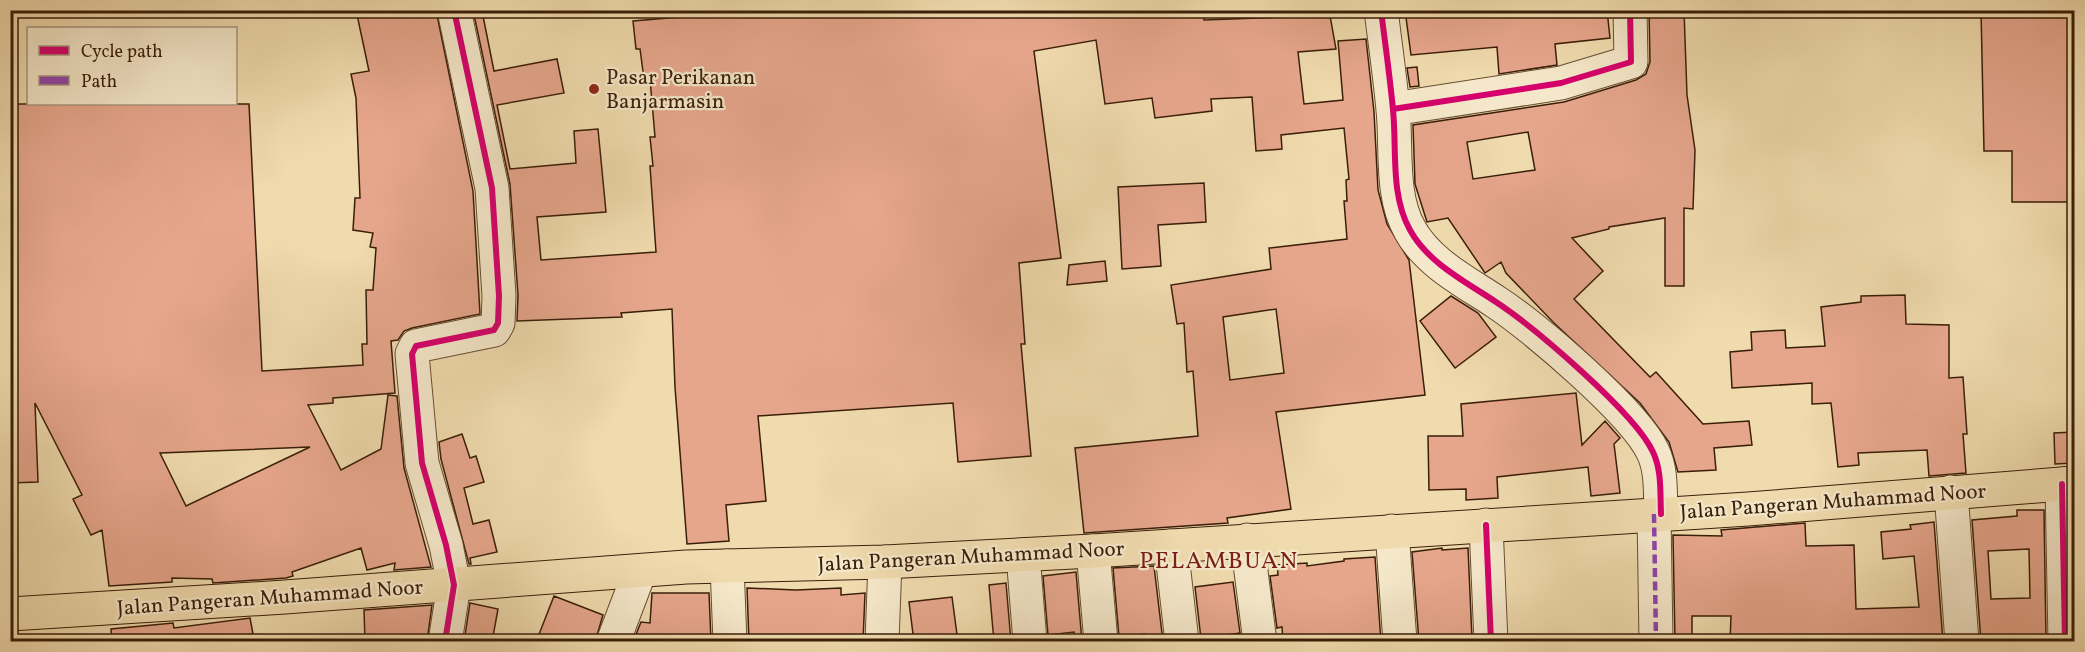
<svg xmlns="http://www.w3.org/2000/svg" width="2085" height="652" viewBox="0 0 2085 652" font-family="Vollkorn,serif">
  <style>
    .building { fill: #e6a68c; stroke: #3a1e08; stroke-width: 1.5; fill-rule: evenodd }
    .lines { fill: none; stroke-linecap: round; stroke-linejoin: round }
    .minor-casing { stroke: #684d32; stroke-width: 35 }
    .major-casing { stroke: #3a1e08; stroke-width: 35 }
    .minor { stroke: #f5e8ca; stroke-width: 33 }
    .major { stroke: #f0dbae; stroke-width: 33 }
    .quiet { stroke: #8e44ad; stroke-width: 4.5; stroke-dasharray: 9 4.5; stroke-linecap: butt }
    .cycleway-casing { stroke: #f5e8ca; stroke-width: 10 }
    .cycleway { stroke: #d6006c; stroke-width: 6 }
    .poi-dot { fill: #8f2418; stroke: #f5e8ca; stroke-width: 2 }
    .labels { text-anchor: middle; stroke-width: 4.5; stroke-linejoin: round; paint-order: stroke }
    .poi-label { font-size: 21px; fill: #3a1e08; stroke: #f5e8ca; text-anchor: start }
    .street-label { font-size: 21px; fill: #3a1e08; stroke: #f5e8ca }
    .quarter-label { font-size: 24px; letter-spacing: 1.5px; fill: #7a1f14; stroke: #f5e8ca }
  </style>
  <rect width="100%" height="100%" fill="#f0dbae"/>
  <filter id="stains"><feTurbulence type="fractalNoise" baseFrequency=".00333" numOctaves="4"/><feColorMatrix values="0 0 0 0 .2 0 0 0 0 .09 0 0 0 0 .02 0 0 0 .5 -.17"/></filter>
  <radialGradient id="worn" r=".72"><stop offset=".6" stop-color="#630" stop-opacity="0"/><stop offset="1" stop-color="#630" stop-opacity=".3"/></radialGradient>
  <!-- building -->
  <path class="building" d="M356 10H436L473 191 480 314 412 328 404 331 398 340 391 341 395 393 333 398V403L308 405 341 470 381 449 388 395 397 396 404 468 431 567 394 570 395 563 367 570 361 548 292 572 293 576 286 578 213 583 212 579 172 578V582L109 586 102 530 91 535 73 499 82 495 35 403 38 482 10 483V104H249L262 371 363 365 362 344H367L366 290H373L376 248 370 247 373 233 353 230 355 198H360L356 98 351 74 369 71ZM310 447 186 506 160 453Z
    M473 10H476L478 17 483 16 494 71 557 59 564 93 497 105 510 169 576 163 574 131 598 129 606 212 537 217 541 260 656 252 650 166H653L650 137H655L650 79H644L640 49H636L633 21 704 15V10H1203L1204 20 1283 17 1281 10H1329L1336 49 1298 52 1304 104 1343 100 1338 41 1366 39 1374 112 1378 190 1387 224 1409 260 1425 395 1276 412 1291 509 1227 518 1228 523 1084 533 1075 448 1198 436 1193 371 1187 372 1184 323 1177 324 1171 285 1271 269 1269 248 1347 239 1344 201H1347L1346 180 1349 179 1344 128 1281 135 1282 149 1256 151 1252 97 1211 99 1212 111 1155 118 1152 98 1105 104 1096 40 1034 51 1061 258 1019 263 1025 344H1021L1031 456 958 462 953 403 758 416 766 501 726 505 729 541 687 544 675 387 672 309 621 313 622 317 517 321 518 295 510 184ZM1276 309 1284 373 1230 380 1223 317Z
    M1405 10H1607L1610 38 1555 44 1557 65 1499 74 1497 47 1411 55Z
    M1649 10H1684L1687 95 1695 150 1693 209 1684 208V286H1665V218L1609 227V229L1572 238 1603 271 1574 299 1650 377 1656 372 1703 424 1749 421 1752 445 1714 448 1716 470 1678 472 1669 442 1640 403 1554 323 1506 273 1501 262 1485 273 1448 218 1427 222 1415 184 1413 125 1564 102 1636 80 1646 74 1650 62ZM1528 132 1535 170 1473 179 1467 142Z
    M1981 10H2074V202H2012V151H1984Z
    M1417 67 1419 86 1410 87 1407 68Z
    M1204 183 1206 222 1158 225 1161 266 1122 269 1118 187Z
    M1105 261 1107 281 1067 285 1069 265Z
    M1905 295 1906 324 1949 325V378L1963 377 1967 434H1963L1966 473 1929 476 1927 450 1858 453 1859 465 1838 467 1831 403 1812 404V383L1732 388 1730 352 1752 350 1751 332 1785 330 1786 348 1825 346 1821 307 1861 302V296Z
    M1451 296 1478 313 1496 337 1455 368 1420 321Z
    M1576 393 1582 445 1605 421 1620 438 1614 444 1620 493 1591 496 1588 467 1497 477 1498 498 1466 500V489L1429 490 1428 436H1463L1461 404Z
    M2074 432V463L2055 464 2054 433Z
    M462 434 470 458 476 456 484 482 464 488 473 524 489 520 497 552 470 558 471 564H469L441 459 439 442Z
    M2017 510H2044L2046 642H1981L1972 520 2017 516ZM2029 549 2030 598 1991 599 1988 551Z
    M1934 522 1943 642H1730L1731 616H1692V642H1675L1673 535 1722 536 1721 530 1805 523 1806 546 1854 545 1856 609 1919 607 1914 556 1883 559 1881 532 1911 529 1910 525Z
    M1442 548V550L1468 548 1472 639 1419 642 1412 552Z
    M1375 557 1381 642H1283L1282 627 1277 628 1270 576 1278 575 1277 565 1307 563V566L1344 561V559Z
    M1154 566 1163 642H1145V634L1119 637 1113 568Z
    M1076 572 1082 642H1075L1074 632 1048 635 1043 576Z
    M1233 582 1240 633 1201 639 1195 587Z
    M1006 583 1011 642H994L989 585Z
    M747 588 796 590 841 588V595L865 593 863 642H749Z
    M652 593H709L711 642H633L641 622 650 623Z
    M554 596 603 615 595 642H536Z
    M952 597 958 642H914L909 602Z
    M470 603 498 609 492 642H464Z
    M432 605 427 641 365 642 364 610Z
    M250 618 253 634 241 636 245 642H112L111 629 173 623 174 628Z"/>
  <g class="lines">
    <defs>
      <path id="minor" d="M1381 10C1385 43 1390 77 1393 110 1397 148 1390 195 1410 230 1428 263 1466 282 1496 302 1534 327 1635 413 1653 452 1662 471 1660 493 1661 514
        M1393 109 1561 83 1631 62 1630 10
        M2062 484 2065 642
        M1951 492 1962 642
        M1654 514 1656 642
        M1486 525 1491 642
        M1392 531 1400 642
        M1247 540 1260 642
        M1171 546 1182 642
        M1093 551 1101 642
        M1023 555 1030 642
        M727 566 730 642
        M445 642 454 585 446 545 422 463 412 354 416 346 494 330 498 323 499 296 492 188 454 10
        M613 642 640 571
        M882 642 885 562"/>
      <path id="major" d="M10 614 285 597 686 567 885 562 1093 551 1748 509 2074 483"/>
    </defs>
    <!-- minor casing -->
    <use href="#minor" class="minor-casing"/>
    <!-- major casing -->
    <use href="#major" class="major-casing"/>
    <!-- minor -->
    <use href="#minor" class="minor"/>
    <!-- major -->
    <use href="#major" class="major"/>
    <!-- quiet -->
    <path class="quiet" d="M1654 514 1656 642"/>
    <defs>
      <path id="cycleway" d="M1381 10C1385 43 1390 77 1393 110 1397 148 1390 195 1410 230 1428 263 1466 282 1496 302 1534 327 1635 413 1653 452 1662 471 1660 493 1661 514
        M1393 109 1561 83 1631 62 1630 10
        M2062 484 2065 642
        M1486 525 1491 642
        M445 642 454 585 446 545 422 463 412 354 416 346 494 330 498 323 499 296 492 188 454 10"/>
    </defs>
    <!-- cycleway casing -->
    <use href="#cycleway" class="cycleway-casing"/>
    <!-- cycleway -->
    <use href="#cycleway" class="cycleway"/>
  </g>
  <!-- markers -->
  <circle class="poi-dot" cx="594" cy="89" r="6"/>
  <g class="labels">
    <!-- poi labels -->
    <g class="poi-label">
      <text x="606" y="84">Pasar Perikanan<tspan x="606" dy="24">Banjarmasin</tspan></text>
    </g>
    <!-- street labels -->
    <g class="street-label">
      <text transform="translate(1833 501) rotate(-4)" y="7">Jalan Pangeran Muhammad Noor</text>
      <text transform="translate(971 556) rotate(-3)" y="7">Jalan Pangeran Muhammad Noor</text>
      <text transform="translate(270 597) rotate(-4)" y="7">Jalan Pangeran Muhammad Noor</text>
    </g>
    <!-- quarter labels -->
    <g class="quarter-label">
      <text x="1219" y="568">PELAMBUAN</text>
    </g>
  </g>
  <!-- margin -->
  <rect width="2085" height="652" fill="none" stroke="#f0dbae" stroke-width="36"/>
  <rect x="12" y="12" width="2061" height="628" fill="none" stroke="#3a1e08" stroke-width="3"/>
  <rect x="18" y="18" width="2049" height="616" fill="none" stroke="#3a1e08" stroke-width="1.5"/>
  <!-- legend -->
  <rect x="27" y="27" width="210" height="78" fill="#f5e8ca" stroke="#aa977c" stroke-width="1.5"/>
  <rect x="39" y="46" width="30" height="9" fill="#d6006c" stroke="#aa977c" stroke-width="1.5"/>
  <text x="81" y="57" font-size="18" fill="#3a1e08">Cycle path</text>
  <rect x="39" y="76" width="30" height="9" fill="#8e44ad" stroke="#aa977c" stroke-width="1.5"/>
  <text x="81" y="87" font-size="18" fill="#3a1e08">Path</text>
  <rect width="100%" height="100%" filter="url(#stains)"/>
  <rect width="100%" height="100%" fill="url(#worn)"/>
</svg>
